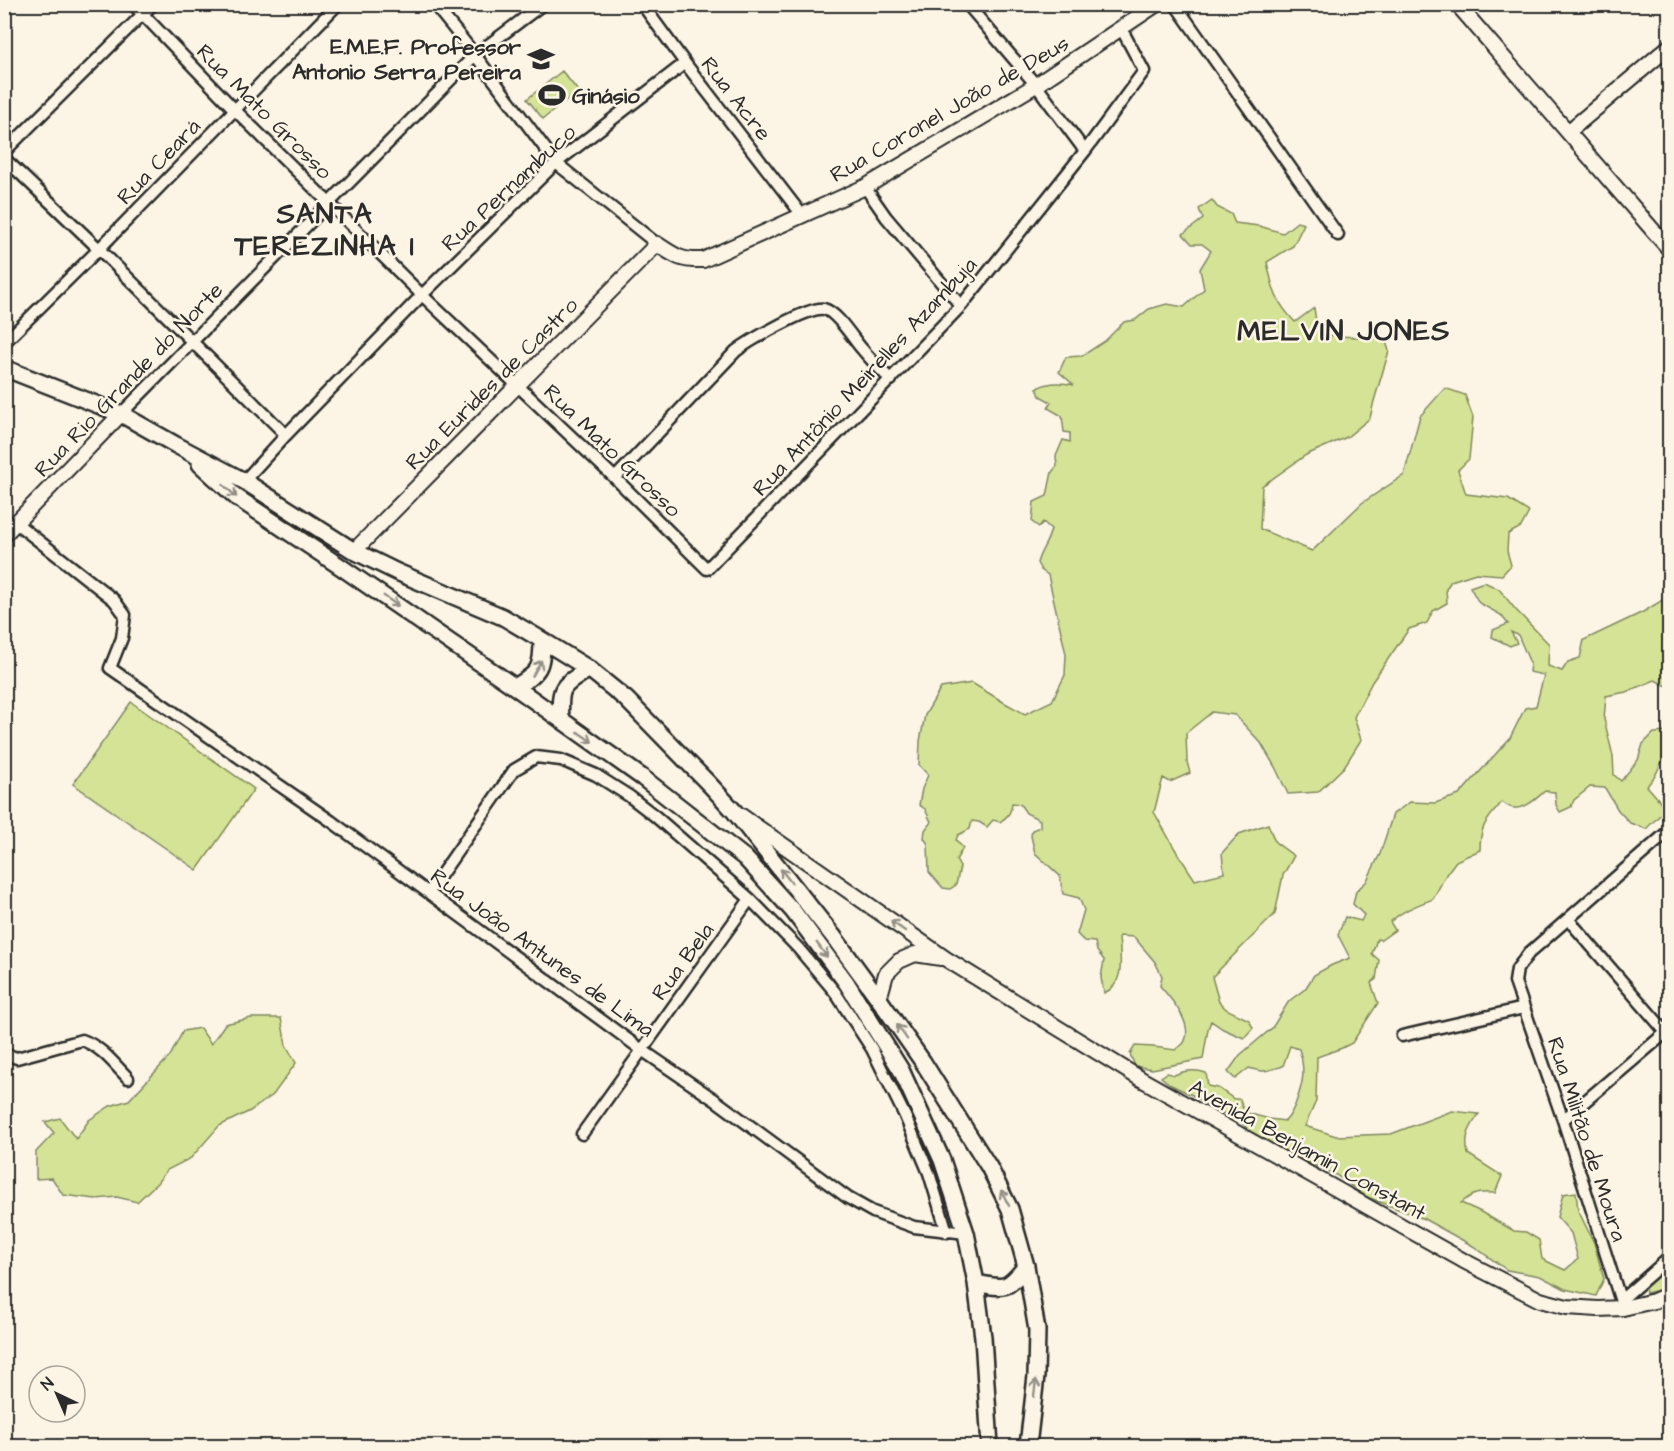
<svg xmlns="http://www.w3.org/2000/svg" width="1674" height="1451" viewBox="0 0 1674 1451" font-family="'Architects Daughter',sans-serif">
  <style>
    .green { fill: #d5e396; stroke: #808760; stroke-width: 1.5 }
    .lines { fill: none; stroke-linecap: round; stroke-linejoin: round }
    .street-casing { stroke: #2b2b2b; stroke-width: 15 }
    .secondary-casing { stroke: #2b2b2b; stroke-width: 18 }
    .primary-casing { stroke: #2b2b2b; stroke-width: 20 }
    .street { stroke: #fcf5e5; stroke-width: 10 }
    .secondary { stroke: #fcf5e5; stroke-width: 14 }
    .primary { stroke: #fcf5e5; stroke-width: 15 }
    .oneway { stroke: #949088 }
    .labels { text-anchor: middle; stroke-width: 5; stroke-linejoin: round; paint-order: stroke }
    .poi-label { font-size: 22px; font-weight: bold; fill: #2b2b2b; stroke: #fcf5e5; text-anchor: end }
    .street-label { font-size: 22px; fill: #2b2b2b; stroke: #fcf5e5 }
    .district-label { font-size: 28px; font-weight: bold; letter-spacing: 1.5px; fill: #2b2b2b; stroke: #fcf5e5 }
  </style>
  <rect width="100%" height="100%" fill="#fcf5e5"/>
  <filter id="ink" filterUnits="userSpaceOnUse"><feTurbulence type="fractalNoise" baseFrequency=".0167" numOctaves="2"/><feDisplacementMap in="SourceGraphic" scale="12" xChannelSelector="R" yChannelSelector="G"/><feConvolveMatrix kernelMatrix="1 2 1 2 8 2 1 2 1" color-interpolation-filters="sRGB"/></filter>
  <g filter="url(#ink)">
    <!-- green -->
    <path class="green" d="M562 71 578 91 543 119 527 99Z
      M1212 200 1217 207 1231 214 1235 223 1259 226 1283 233 1297 222 1304 224 1293 246 1267 262C1273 290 1275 301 1295 322L1314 308 1316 321 1326 335 1355 337 1385 338 1389 351 1374 401 1370 418 1347 437 1306 455 1262 486 1260 529 1312 551 1362 503 1404 475 1420 416 1445 388 1465 395 1473 417 1469 459 1458 470 1466 494 1508 499 1529 512 1521 527 1508 534 1507 551 1511 565 1502 575 1476 573 1451 581 1446 589 1447 603 1433 611 1427 623 1409 629 1372 682 1354 717 1361 740 1344 767 1318 792 1288 794 1275 767 1261 743 1235 715 1212 712 1186 733 1187 762 1190 773 1170 782 1163 778 1154 812 1175 849 1195 880 1224 873 1222 853 1239 834 1268 824 1275 842 1294 856 1283 875 1275 914 1212 977 1219 1002 1226 1009 1249 1020 1253 1028 1244 1038 1223 1029 1211 1021 1208 1029 1203 1059 1152 1069 1135 1066 1130 1054 1135 1046 1154 1047 1175 1050C1175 1049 1182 1045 1183 1044 1196 1026 1171 999 1160 986L1162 976 1155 962 1134 937 1119 936C1120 956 1126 984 1104 993L1101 978 1104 960 1097 951 1095 942 1084 941 1077 934 1084 910 1079 898 1063 894 1060 876 1035 853 1031 836 1032 830 1040 827V820L1026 813 1020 804 1012 803C1011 813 1008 816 1000 822L993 820 987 827 979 822 972 821 970 829 958 835 956 840 963 848 956 860 960 867 956 885 950 889 943 888 929 872 928 844 924 838 925 830 931 822 925 809 919 805 922 789 928 775 919 765 920 741 925 715 941 688 972 683 1005 703 1025 714 1052 701 1065 675 1066 654 1048 575 1041 570 1037 563C1041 549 1048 543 1051 529L1043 522 1039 527 1032 522 1034 502 1047 496 1052 472 1057 466 1056 456 1063 440 1070 442V433L1064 432 1062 416 1048 408 1051 402 1040 396 1037 388C1048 382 1062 382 1074 385L1059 372 1066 357 1082 356 1105 341 1124 322 1135 320 1149 309 1167 304 1184 307 1204 289 1200 269 1211 251 1202 244H1192L1183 234 1203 219 1199 209Z
      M1484 582 1499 589 1515 609 1549 644 1548 666 1562 671 1568 662 1580 658 1584 640 1643 612 1669 596V687L1655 680 1626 692 1606 696 1604 719 1613 756 1614 775 1621 781 1638 760 1643 744 1654 733 1669 732V749L1667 751 1655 776 1647 786 1660 801 1664 811 1646 829 1630 823 1618 810 1605 788 1590 787 1574 800 1571 807 1560 812 1556 805 1555 792 1545 791C1537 798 1523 812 1510 807 1507 806 1505 804 1502 802 1487 820 1480 825 1480 850L1456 861 1447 873 1433 899C1417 905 1403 910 1390 922L1395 930 1381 940 1377 939 1372 954 1379 960 1376 979 1371 983 1378 1003 1352 1043 1342 1048 1317 1057 1316 1101 1305 1126 1336 1136 1391 1134 1452 1111 1479 1114C1469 1129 1464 1136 1468 1154L1502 1176 1495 1193C1479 1192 1473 1193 1461 1203L1479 1211 1514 1231 1526 1232 1539 1240 1542 1259 1565 1270 1578 1259 1571 1233 1557 1217 1563 1194 1576 1192 1578 1210 1594 1243 1604 1279 1596 1296 1565 1289 1540 1276 1507 1270 1473 1246 1424 1219 1367 1197 1336 1175 1279 1150 1251 1133 1245 1126 1236 1118 1217 1111 1194 1096 1171 1085 1161 1077 1167 1073 1174 1075C1185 1070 1195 1069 1206 1073L1208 1086 1218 1088 1234 1099H1240L1244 1112 1269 1119 1285 1121C1290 1117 1292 1111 1295 1105 1303 1084 1306 1071 1299 1049L1290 1046 1283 1066C1267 1071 1265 1073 1249 1068L1235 1079 1228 1072 1240 1055 1272 1028 1289 1001 1305 989 1314 975 1332 965 1350 958 1338 935 1345 917 1361 921 1364 915 1353 904 1356 891 1366 882 1380 854 1393 814 1410 802 1435 803 1459 795 1510 738 1525 708 1536 706 1544 675 1529 672 1530 663 1518 635 1511 632 1517 643 1510 646 1492 637 1493 630 1508 624 1501 615 1479 603 1470 587Z
      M131 702 254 789 197 870 73 784Z
      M251 1018H281L286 1045 296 1063 273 1095 250 1111 219 1126 191 1158 167 1170 157 1183 137 1202 117 1197 96 1199 63 1195 52 1178 36 1179V1152L54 1133 45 1122 60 1118 76 1139 89 1120 110 1106 129 1100 170 1056 183 1031 200 1028 211 1044 225 1024Z
      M1669 1263V1285L1659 1290 1646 1293 1644 1284Z"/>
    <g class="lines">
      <defs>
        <path id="street" d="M133 4 235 110 422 295 615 478 707 569 961 306 1085 151 1144 71 1121 28
          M434 4 475 55 556 163 657 244
          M642 4 685 63 802 215
          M967 4 1036 85 1085 151
          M1175 4 1338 235
          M4 152 153 4
          M4 158 99 249 286 435
          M865 187 886 217 961 306
          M4 343 99 249 338 4
          M121 414 475 55 543 4
          M615 478 736 351C749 341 809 306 824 309 837 312 853 339 862 349 871 360 881 370 891 380
          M244 481 286 435 422 295 556 163 685 63
          M16 523 114 600 125 615 122 638 110 668 331 821 642 1050 715 1100 848 1198 873 1212 914 1227 966 1233
          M429 892 514 770 536 757 561 760 596 775 629 796 655 816 750 899 798 948 835 992 872 1049 905 1116 929 1173 947 1232
          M1568 919 1670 1037
          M1402 1036 1524 1008
          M4 1054 17 1058 82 1040C102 1047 114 1064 128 1078
          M1563 1120 1670 1029
          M582 1134 750 899
          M1621 1300 1670 1257
          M1623 1308 1563 1120 1515 982 1517 969 1529 953 1670 830"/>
        <path id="secondary" d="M1457 4 1670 250
          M1568 132 1670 46
          M4 535 121 414
          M354 551 657 244C675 256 681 261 703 260L865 187 1036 85 1157 4
          M740 815 946 959 1141 1079 1464 1261 1540 1300 1567 1307 1598 1309 1623 1308 1654 1301 1670 1294
          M879 999 886 974 899 961 915 954 941 958"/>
        <path id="primary" d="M4 368 121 414 176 445 244 481 354 551 397 572 503 617 542 640 589 669 626 699 711 786 734 811 833 936 879 999 923 1062 989 1167 1010 1209 1026 1266 1037 1330 1036 1376 1028 1446
          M200 464 236 497 341 567 515 687 643 778 745 858 793 911 846 982 901 1070 942 1160 966 1233 976 1283 983 1337 990 1446
          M515 687C540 672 542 668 542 640
          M561 719C559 686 561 687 589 669
          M976 1283C1005 1289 1007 1290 1026 1266"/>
      </defs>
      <!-- street casing -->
      <use href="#street" class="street-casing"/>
      <!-- secondary casing -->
      <use href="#secondary" class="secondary-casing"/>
      <!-- primary casing -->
      <use href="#primary" class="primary-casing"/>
      <!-- street -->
      <use href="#street" class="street"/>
      <!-- secondary -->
      <use href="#secondary" class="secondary"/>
      <!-- primary -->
      <use href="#primary" class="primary"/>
    </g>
    <!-- one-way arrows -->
    <defs><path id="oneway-shaft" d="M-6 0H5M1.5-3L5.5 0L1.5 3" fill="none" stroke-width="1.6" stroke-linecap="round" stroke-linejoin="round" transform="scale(1.5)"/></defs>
    <g class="oneway">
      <use href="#oneway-shaft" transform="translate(230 491) rotate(42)"/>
      <use href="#oneway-shaft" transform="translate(391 601) rotate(35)"/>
      <use href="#oneway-shaft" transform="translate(537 668) rotate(-60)"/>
      <use href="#oneway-shaft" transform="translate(585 737) rotate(35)"/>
      <use href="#oneway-shaft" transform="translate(786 876) rotate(-128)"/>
      <use href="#oneway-shaft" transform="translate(898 926) rotate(-145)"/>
      <use href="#oneway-shaft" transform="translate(822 950) rotate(54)"/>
      <use href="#oneway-shaft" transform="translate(902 1032) rotate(-125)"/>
      <use href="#oneway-shaft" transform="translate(1005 1198) rotate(-117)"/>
      <use href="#oneway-shaft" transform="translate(1035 1388) rotate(-83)"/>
    </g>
  </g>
  <!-- icons -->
  <defs>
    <symbol id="school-bare" viewBox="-9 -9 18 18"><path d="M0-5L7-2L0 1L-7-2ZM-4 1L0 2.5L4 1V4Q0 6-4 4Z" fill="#2b2b2b" stroke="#fcf5e5" stroke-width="2.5" paint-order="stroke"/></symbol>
    <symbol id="stadium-bare" viewBox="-9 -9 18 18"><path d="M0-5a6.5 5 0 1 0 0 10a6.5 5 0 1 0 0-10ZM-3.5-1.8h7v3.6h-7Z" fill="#2b2b2b" stroke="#fcf5e5" stroke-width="2.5" paint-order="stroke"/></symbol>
  </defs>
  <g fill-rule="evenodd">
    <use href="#school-bare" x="522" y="40" width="38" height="38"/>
    <use href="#stadium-bare" x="533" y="76" width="38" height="38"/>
  </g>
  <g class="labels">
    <!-- poi labels -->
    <g class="poi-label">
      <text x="521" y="54">E.M.E.F. Professor<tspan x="521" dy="25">Antonio Serra Pereira</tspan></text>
      <text x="572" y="103" text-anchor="start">Ginásio</text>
    </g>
    <!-- street labels -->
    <g class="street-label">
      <text transform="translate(737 98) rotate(52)" y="8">Rua Acre</text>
      <text transform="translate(949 108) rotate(-30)" y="8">Rua Coronel João de Deus</text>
      <text transform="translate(265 111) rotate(45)" y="8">Rua Mato Grosso</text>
      <text transform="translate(158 161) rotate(-46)" y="8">Rua Ceará</text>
      <text transform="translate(508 187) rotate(-43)" y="8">Rua Pernambuco</text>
      <text transform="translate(864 376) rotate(-47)" y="8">Rua Antônio Meirelles Azambuja</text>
      <text transform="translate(128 379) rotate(-46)" y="8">Rua Rio Grande do Norte</text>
      <text transform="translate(491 383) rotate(-45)" y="8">Rua Eurides de Castro</text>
      <text transform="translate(613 450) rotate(44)" y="8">Rua Mato Grosso</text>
      <text transform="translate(543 952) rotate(36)" y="8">Rua João Antunes de Lima</text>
      <text transform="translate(682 961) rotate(-54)" y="8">Rua Bela</text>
      <text transform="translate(1588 1139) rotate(72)" y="8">Rua Militão de Moura</text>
      <text transform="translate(1308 1149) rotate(29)" y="8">Avenida Benjamin Constant</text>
    </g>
    <!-- district labels -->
    <g class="district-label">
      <text x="325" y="223">SANTA<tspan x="325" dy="32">TEREZINHA I</tspan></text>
      <text x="1344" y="340">MELVIN JONES</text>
    </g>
  </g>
  <!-- margin -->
  <rect width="1674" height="1451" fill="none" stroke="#fcf5e5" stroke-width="24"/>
  <rect x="12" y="12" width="1650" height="1427" fill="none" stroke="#2b2b2b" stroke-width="2" filter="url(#ink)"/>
  <!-- north arrow -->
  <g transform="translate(57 1394) rotate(316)"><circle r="28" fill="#fcf5e5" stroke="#a8a49b" stroke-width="1.5"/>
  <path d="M0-4.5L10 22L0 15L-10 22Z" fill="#2b2b2b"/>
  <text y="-9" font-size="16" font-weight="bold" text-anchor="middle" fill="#2b2b2b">N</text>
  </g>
</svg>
